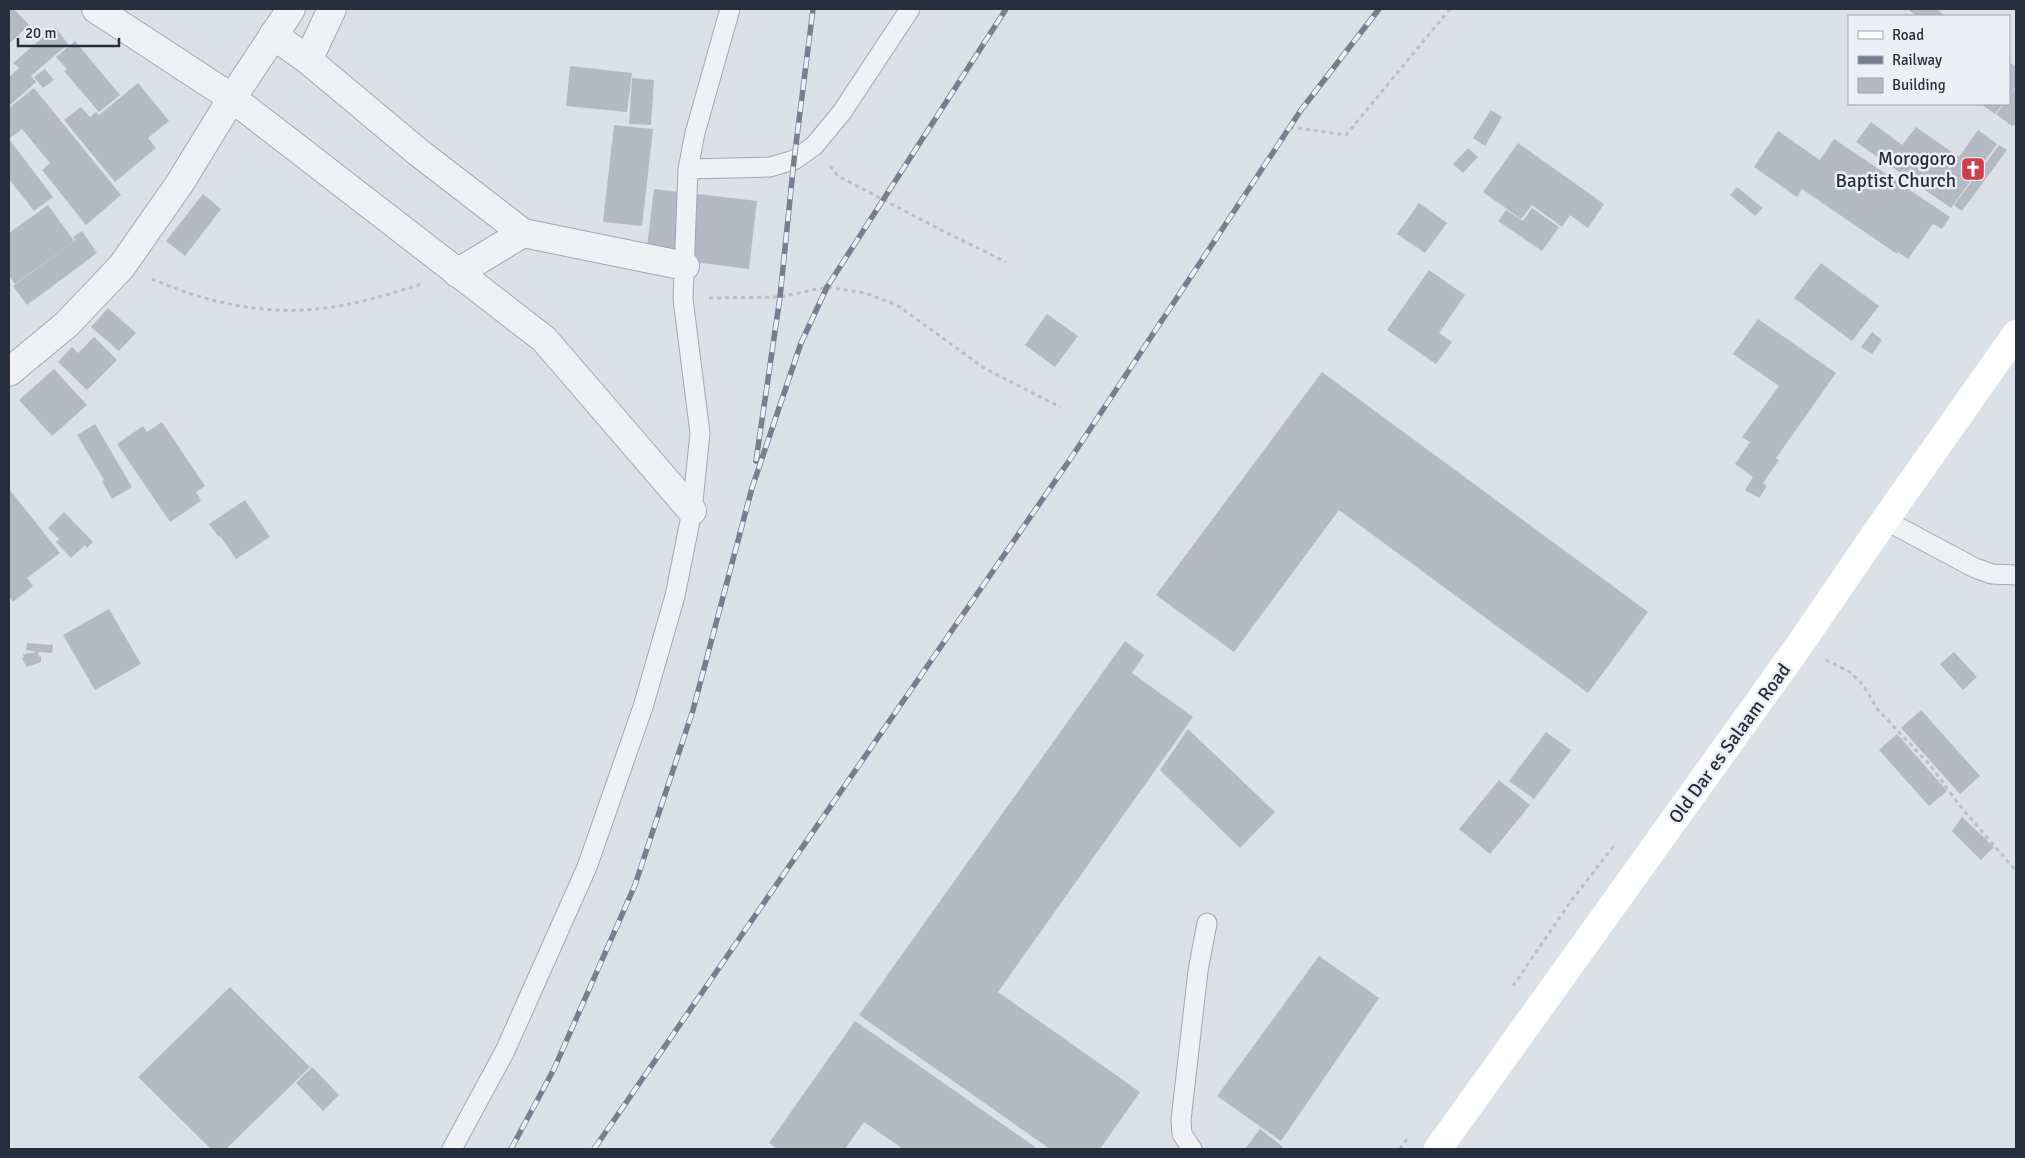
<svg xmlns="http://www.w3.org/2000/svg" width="2025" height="1158" viewBox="0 0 2025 1158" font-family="Signika,sans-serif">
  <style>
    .building { fill: #b4b9c4 }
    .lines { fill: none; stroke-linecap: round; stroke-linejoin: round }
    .service-casing { stroke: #a2a7b1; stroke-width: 21 }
    .pedestrian-casing { stroke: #a2a7b1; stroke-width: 30 }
    .minor-casing { stroke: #a2a7b1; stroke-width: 30 }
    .path { stroke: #bbbec5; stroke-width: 3; stroke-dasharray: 4 4; stroke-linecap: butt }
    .service { stroke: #eff1f5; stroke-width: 19 }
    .pedestrian { stroke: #eff1f5; stroke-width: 28 }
    .minor { stroke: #eff1f5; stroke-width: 28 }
    .secondary { stroke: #fff; stroke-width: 28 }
    .rail-casing { stroke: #767e90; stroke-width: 5.5 }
    .rail { stroke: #eceff5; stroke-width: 4; stroke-dasharray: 11; stroke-linecap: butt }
    .labels { text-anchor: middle; stroke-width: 5; stroke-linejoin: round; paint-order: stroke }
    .poi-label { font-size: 19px; fill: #262d3d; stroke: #eceff5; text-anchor: end }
    .street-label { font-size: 19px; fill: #262d3d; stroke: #eceff5 }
  </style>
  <rect width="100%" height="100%" fill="#dce0e7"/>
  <!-- building -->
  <path class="building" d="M9 9H14L29 25 9 44Z
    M1908 9H1937L1945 16H1916Z
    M55 27 68 44 31 76 36 82 9 106V77L19 68 13 63Z
    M75 41 120 95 99 112 64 71 67 69 56 57Z
    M2009 62 2016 67V86L2009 96Z
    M570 66 632 73 627 112 566 106Z
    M45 69 54 80 43 88 34 77Z
    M632 78 654 80 651 125 629 124Z
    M138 83 169 121 148 138 156 148 115 182 64 120 81 107 90 117 96 112 99 115Z
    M2016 87V127L2014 125 2012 126 1996 114 2004 104H2009V97Z
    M34 88 121 195 86 225 42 170 50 163 22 129 9 139 53 197 34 211 9 179V108Z
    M1981 104H2003L1995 114Z
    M1491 110 1502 117 1485 146 1473 138Z
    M1871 122 1902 145 1916 127 1959 157 1978 130 1997 144 1951 208 1856 142Z
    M614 125 653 129 642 226 603 222Z
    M1778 131 1820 160 1834 139 1950 217 1942 229 1933 224 1908 259 1898 252 1897 254 1802 189 1797 197 1754 167Z
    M1518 143 1604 204 1588 228 1570 215 1562 227 1532 205 1521 219 1483 192Z
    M1999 145 2007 150 1962 211 1954 205Z
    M1468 148 1478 157 1463 173 1453 164Z
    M1737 187 1763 208 1755 216 1730 195Z
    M654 189 757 201 749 269 646 256Z
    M203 194 221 209 185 256 166 241Z
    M1419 203 1447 223 1425 253 1397 234Z
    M48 205 74 241 15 284 9 275V233Z
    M1532 208 1559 227 1542 251 1498 221 1506 210 1523 221Z
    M82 231 97 253 27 305 13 286 77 239 75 240 73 237Z
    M1821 263 1879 306 1852 341 1794 298Z
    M1429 270 1465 295 1439 333 1452 342 1436 364 1387 330Z
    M108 308 136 333 119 351 91 327Z
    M1047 314 1078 336 1055 367 1025 345Z
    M1758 319 1836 373 1776 458 1779 460 1763 483 1767 486 1759 498 1745 490 1753 477 1735 464 1750 442 1742 437 1779 386 1733 354Z
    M1872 332 1882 340 1872 354 1861 347Z
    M94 337 117 360 87 390 58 362 72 347 78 353Z
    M54 369 87 405 52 436 19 400Z
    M1322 372 1648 612 1588 693 1339 510 1234 652 1156 595Z
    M162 422 205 486 196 492 201 501 170 522 117 444 143 426 147 432Z
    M95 424 132 487 112 499 102 481 104 480 77 435Z
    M9 489 60 553 27 578 33 586 13 602 9 596Z
    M245 500 270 537 236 559 220 536 219 537 209 524Z
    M64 512 93 542 87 548 85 545 71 558 56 542 59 539 48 528Z
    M109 609 141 664 95 690 63 635Z
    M1125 641 1144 655 1132 673 1193 717 998 992 1140 1092 1100 1149H1050L859 1015Z
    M27 643 53 645 52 653 38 652 39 657 41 656V662L27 667 22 659 24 657 23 654 37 652 26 650Z
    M1954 652 1977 677 1963 690 1940 664Z
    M1921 710 1980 776 1960 794 1901 728Z
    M1188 729 1275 812 1240 848 1160 770Z
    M1546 732 1571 750 1534 799 1509 781Z
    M1897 734 1947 791 1929 806 1879 750Z
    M1499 780 1530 805 1490 854 1459 829Z
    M1962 817 1994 847 1981 860 1952 831Z
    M1319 956 1379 998 1281 1141 1217 1096Z
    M230 987 310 1067 226 1149H211L138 1077Z
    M855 1021 1038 1149H903L864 1122 845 1149H778L769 1143Z
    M312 1067 339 1095 323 1111 296 1083Z
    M1260 1129 1283 1147 1281 1149H1245Z"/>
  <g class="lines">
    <defs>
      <path id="service" d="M688 169 770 167 794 160 814 146 842 112 910 9
        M1885 520 1975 568 1992 574 2016 575
        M452 1149 505 1051 587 867 643 707 675 596 692 511 700 433 683 299 688 169 695 133 730 9
        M1192 1149 1182 1134 1181 1120 1198 971 1207 923"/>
      <path id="pedestrian" d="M332 9 308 60 418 152 523 233 685 266
        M273 35 308 60
        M457 273 523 233"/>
      <path id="minor" d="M96 9 232 98 544 339 692 511
        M9 372 67 324 122 266 180 183 232 98 291 9"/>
    </defs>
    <!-- service casing -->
    <use href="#service" class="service-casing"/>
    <!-- pedestrian casing -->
    <use href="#pedestrian" class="pedestrian-casing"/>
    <!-- minor casing -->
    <use href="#minor" class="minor-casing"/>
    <!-- path -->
    <path class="path" d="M1290 127 1346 135 1450 9
      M830 166 838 176 943 231 1006 262
      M152 279C202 301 261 315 316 309 351 306 388 295 421 284
      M709 298 780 297 827 287 865 293 897 305 984 368 1060 407
      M1826 660 1850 672 1863 685 1878 710 1930 765 1960 806 2016 871
      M1513 986 1571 901 1616 843
      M1400 1149 1407 1139"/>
    <!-- service -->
    <use href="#service" class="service"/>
    <!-- pedestrian -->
    <use href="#pedestrian" class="pedestrian"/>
    <!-- minor -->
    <use href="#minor" class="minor"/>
    <!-- secondary -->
    <path class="secondary" d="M1438 1149 1798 647 1885 520 2016 334"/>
    <defs>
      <path id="rail" d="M756 461 780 297 794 160 813 9
        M511 1149 554 1069 635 885 693 710 752 488 801 343 827 287 1006 9
        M594 1149 1071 458 1301 110 1379 9"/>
    </defs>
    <!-- rail casing -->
    <use href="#rail" class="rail-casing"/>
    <!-- rail -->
    <use href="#rail" class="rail"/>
  </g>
  <!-- icons -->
  <defs>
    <symbol id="church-square" viewBox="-11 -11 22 22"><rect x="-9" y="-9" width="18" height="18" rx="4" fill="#cf3e4c" stroke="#eceff5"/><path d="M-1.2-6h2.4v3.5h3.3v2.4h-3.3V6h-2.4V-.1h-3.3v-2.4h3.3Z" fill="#fff"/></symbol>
  </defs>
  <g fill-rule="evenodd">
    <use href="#church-square" x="1959" y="155" width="28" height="28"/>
  </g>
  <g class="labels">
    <!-- poi labels -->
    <g class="poi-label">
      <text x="1956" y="165">Morogoro<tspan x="1956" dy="22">Baptist Church</tspan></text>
    </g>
    <!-- street labels -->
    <g class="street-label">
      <text transform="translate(1729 743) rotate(-54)" y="7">Old Dar es Salaam Road</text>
    </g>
  </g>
  <!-- border -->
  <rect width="2025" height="1158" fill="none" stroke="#262d3d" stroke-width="20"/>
  <!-- legend -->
  <rect x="1848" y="15" width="162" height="90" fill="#eceff5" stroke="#9da1ab"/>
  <rect x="1858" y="31" width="25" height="8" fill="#ffffff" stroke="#9da1ab"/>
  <text x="1892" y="40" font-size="15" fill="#262d3d">Road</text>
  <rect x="1858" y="56" width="25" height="8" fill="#767e90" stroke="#9da1ab"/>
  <text x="1892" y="65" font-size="15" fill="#262d3d">Railway</text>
  <rect x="1858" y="78" width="25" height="15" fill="#b4b9c4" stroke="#9da1ab"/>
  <text x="1892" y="90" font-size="15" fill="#262d3d">Building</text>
  <!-- scale -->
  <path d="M18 38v8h101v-8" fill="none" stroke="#262d3d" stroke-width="2.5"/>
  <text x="25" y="38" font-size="15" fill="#262d3d" stroke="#eceff5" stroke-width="4" paint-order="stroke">20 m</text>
</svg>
